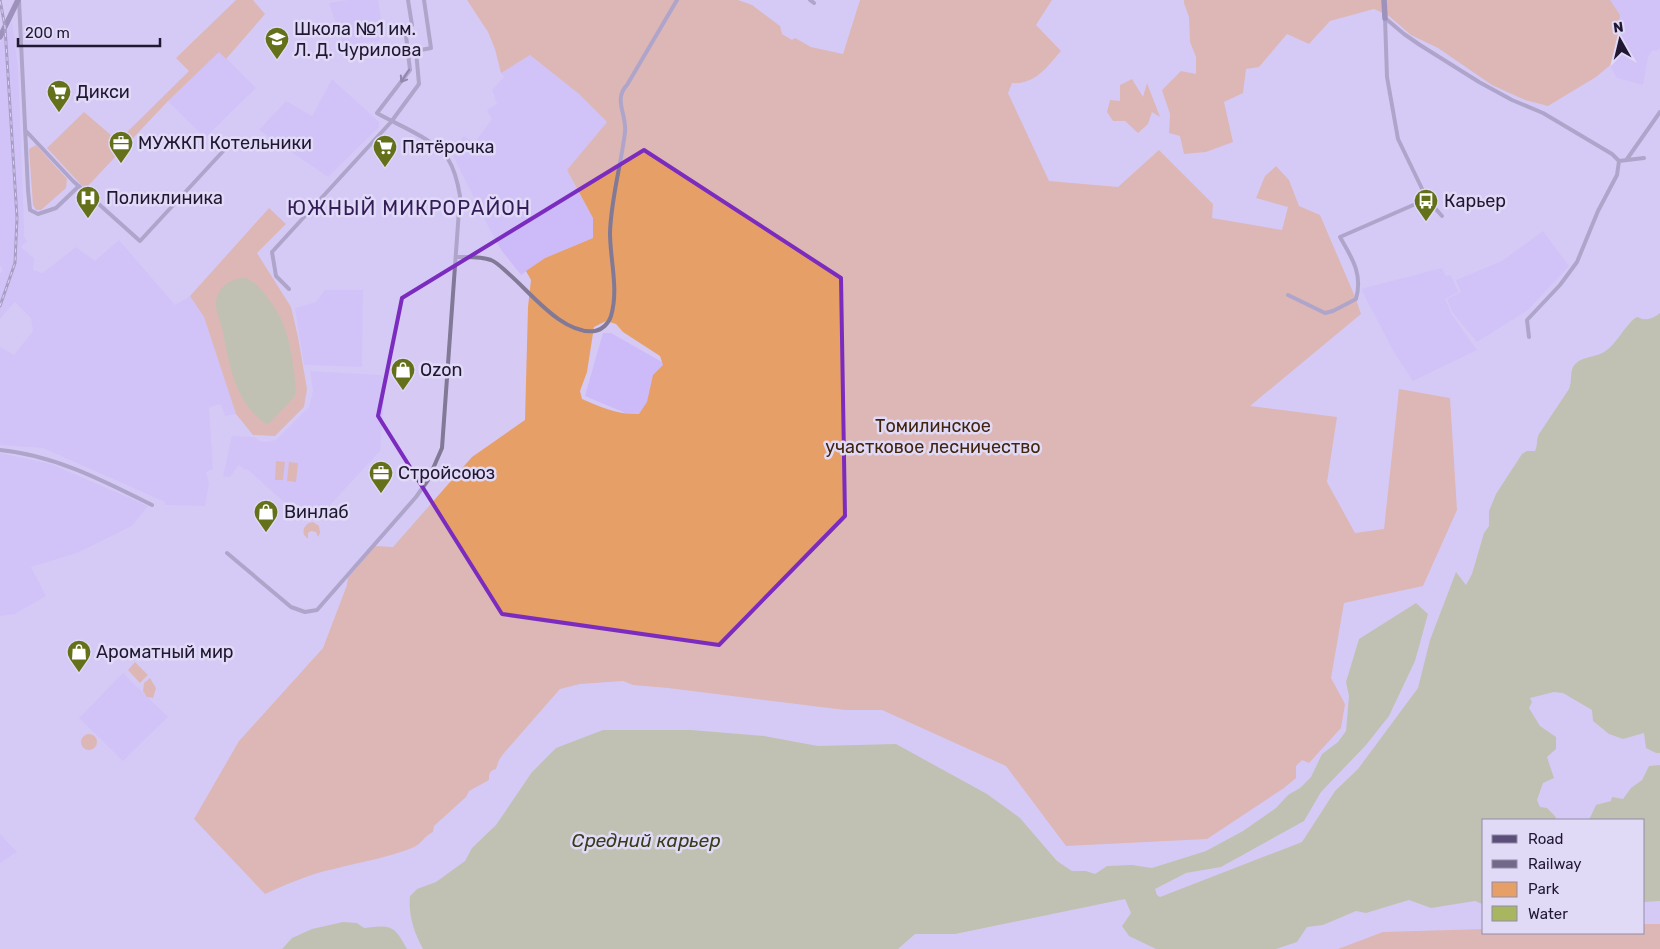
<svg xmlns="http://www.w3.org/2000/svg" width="1660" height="949" viewBox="0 0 1660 949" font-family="Rubik,sans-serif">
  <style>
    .built { fill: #ccbaf9 }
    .green { fill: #e79f68; fill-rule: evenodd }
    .water { fill: #a7b65f }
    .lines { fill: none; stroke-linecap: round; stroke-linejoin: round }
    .street { stroke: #817996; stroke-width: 4 }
    .secondary { stroke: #5b4e78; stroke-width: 5.5 }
    .rail-casing { stroke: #72688a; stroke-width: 3 }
    .rail { stroke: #e1daf7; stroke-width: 1; stroke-dasharray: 4; stroke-linecap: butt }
    .oneway { stroke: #423955 }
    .marked { fill: none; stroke: #7b2cbf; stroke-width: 4; stroke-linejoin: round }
    .labels { text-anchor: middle; stroke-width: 5; stroke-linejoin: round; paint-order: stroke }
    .poi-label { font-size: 18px; fill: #201732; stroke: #e1daf7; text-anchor: start }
    .park-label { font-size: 18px; fill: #42240c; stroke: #e1daf7 }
    .water-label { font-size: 19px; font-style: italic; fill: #373d18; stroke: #e1daf7 }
    .quarter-label { font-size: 20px; letter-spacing: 1px; fill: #331d58; stroke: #e1daf7 }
  </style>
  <rect width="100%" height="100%" fill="#d6caf5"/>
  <!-- built -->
  <path class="built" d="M348 0H378L382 23 378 31 380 41 343 45 329 3Z
    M1610 0H1660V48L1658 50 1652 51 1648 57 1643 85 1617 78 1610 66 1613 63 1620 15Z
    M12 22 18 68 24 223V234L23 235 27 241 21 247 34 258 33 270 43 273 76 247 95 261 119 240 175 305 190 296 204 317 236 414 225 416 221 404 209 407 213 469 206 472 209 483 205 506 165 505V502L43 448 0 445V347L14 355 33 331 31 318 15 302 0 319V273L3 271 0 265V43Z
    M219 51 256 88 205 138 168 101Z
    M530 55 579 94 607 122 567 170 593 218V238L545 258 521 275 502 251 493 236 451 152 464 136 474 143 492 119 487 110 497 104 492 90 504 77 501 73Z
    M332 79 379 122V127L328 177 259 130 286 101 312 116Z
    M1543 231 1569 266 1528 310 1477 342 1453 313 1447 299 1461 292 1456 280 1502 261Z
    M1442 268 1446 276 1451 275 1458 292 1445 299 1452 315 1477 350 1413 381 1395 354 1361 289Z
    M325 290H363L362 367 304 365 295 308 316 302Z
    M603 333H611L674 369 654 425 585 396Z
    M310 371 382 375 385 380 380 451 320 516 314 511 309 516H300L247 469 245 470 239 465 230 477 223 476 232 436 255 437 259 441 266 442 276 440 309 407 313 391Z
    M0 453 51 464 148 506 132 526 77 553 31 567 46 596 15 614 0 616Z
    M123 673 168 717 123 761 79 718Z
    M0 834 17 852 0 863Z"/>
  <!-- green -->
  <path class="green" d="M236 0H253L265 14 226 59 219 52 168 101 85 189 47 148 84 112 118 141 189 71 176 58Z
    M467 0H738L752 5 780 26 782 34 792 40 795 38 811 47 843 54 860 0H1052L1036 25 1061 51C1047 67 1035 85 1012 83L1008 93 1049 181 1118 187 1159 150 1213 204 1212 218 1282 230 1288 207 1256 198 1265 176 1276 166 1289 180 1299 206 1320 215 1356 299 1361 314 1250 406 1337 417 1327 482 1355 533 1384 529 1399 389 1450 398 1457 510 1423 586 1344 603 1331 678 1345 704 1341 728 1309 763 1302 760 1296 766V778L1284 788 1207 839 1066 846 1006 766 882 710H845L668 688 633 685 623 681 580 684 560 689 504 753 499 760 496 769C489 771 489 774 489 780L469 791 466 797 434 826 433 832C424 836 422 844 412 848 387 858 359 862 334 869 310 874 287 884 265 894L194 819 239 741 323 648 347 585 348 578 375 546 393 547 472 457 525 420 528 307 531 280 526 271 545 258 593 238V218L567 170 607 122 579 94 530 55 501 73 495 49 488 32ZM606 321 616 324 623 332 660 356 663 365 653 375 647 402 639 414C618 415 600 407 582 399L580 391 587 372 594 327Z
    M1184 0H1610L1620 15 1618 44 1613 63 1596 77 1548 106 1525 100 1492 85 1438 48 1411 35 1389 16 1374 9 1330 21 1309 44 1287 34 1259 67 1246 69 1243 93 1224 102 1233 142 1206 152 1184 154 1180 136 1169 133 1170 114 1162 90 1181 71 1196 74V57L1190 42 1189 17 1184 3Z
    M1132 79 1143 97 1147 83 1160 117 1152 112 1148 124 1138 133 1125 121H1113L1107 112 1110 100 1120 101V85Z
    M36 145 67 179 66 188 41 210H36L33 205 29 149Z
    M269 208 286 224 257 253 291 307 298 337 307 389 304 407 275 436 253 435 236 414 204 317 190 296Z
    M276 461 285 462 283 480H275Z
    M289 462 298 463 296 482 287 481Z
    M313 522 319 526 320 533 318 537 316 532 311 531 308 533V539L304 535C302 528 306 523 313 522Z
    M135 662 148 675 140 683 128 670Z
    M150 678 156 688 153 698 147 697 143 691 144 683Z
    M81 742a8 8 0 1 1 16 0a8 8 0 1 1-16 0Z
    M1644 924H1660V949H1338L1383 932 1484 929V933H1644Z"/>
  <!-- water -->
  <path class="water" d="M245 278C254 281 257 285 263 292 283 315 289 335 293 365 295 376 296 386 295 396L270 423 266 424C236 404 229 365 223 332 221 323 217 315 216 306 215 289 230 278 245 278Z
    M1660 313V753H1656L1646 748 1644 733 1623 739 1609 734 1593 721 1592 710 1563 693 1554 692 1530 698 1532 702 1529 708 1540 726 1556 737V749L1547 757 1554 778 1543 783 1537 800 1540 807 1547 808 1556 817 1555 820H1484V905L1475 901 1431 908 1409 900 1366 913 1356 911 1323 925 1307 927 1297 942 1276 949H1156L1129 936 1122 926 1131 913 1125 899 955 934H915L898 949H423C414 933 408 914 410 896L417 889 436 882 465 861 472 848 496 825 532 772 556 748 603 730H691L764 736 818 746 896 744 987 794 1020 818 1057 861 1072 871H1086L1095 874 1107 866 1132 865 1152 868 1206 851 1243 831 1276 808 1288 795 1300 788 1311 777 1322 754 1338 742 1346 731 1349 696 1346 682 1359 639 1416 603 1428 614 1415 661 1389 716 1366 745 1321 792 1304 821 1221 867 1186 873 1155 889 1157 895 1160 897 1302 842 1335 791 1358 769 1418 688 1430 640 1456 572 1466 585 1472 574 1484 533 1489 526V511L1496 494 1522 454 1527 451H1535C1538 445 1536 440 1539 434L1569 389C1572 382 1570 373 1573 367 1580 356 1594 358 1604 352 1616 345 1623 328 1635 318L1638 317C1645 322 1654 318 1660 313Z
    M1660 765V901L1644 902V820H1589L1596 805 1611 801 1612 797 1623 799 1631 788 1642 780 1649 766Z
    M343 922 357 923 364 928C390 925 394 924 407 949H282L292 938 312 929Z"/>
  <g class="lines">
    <!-- street -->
    <path class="street" d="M19 0 28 190 30 210 38 214 56 208 79 186
      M810 0 814 3
      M1385 18 1404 34 1420 45 1479 82 1512 100 1543 113 1612 154 1619 161 1617 175 1598 211 1577 262 1560 285 1527 320 1529 337
      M1385 18 1387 77 1398 139 1427 199 1442 216
      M25 130 73 181 140 241 226 148
      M1627 159 1660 112
      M1619 161 1644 158
      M457 257C468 257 480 256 491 260 498 263 503 269 509 274 531 293 563 335 595 331 602 330 609 323 611 316 619 289 610 260 610 233 611 198 621 166 625 132 627 115 613 99 627 85L677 0
      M289 289 276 276 272 252 391 122 419 84 416 51 431 48 424 0
      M1288 295 1325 313 1333 311 1356 299C1363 274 1352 258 1340 237L1427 199
      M0 450C54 455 104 481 152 505
      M227 553 291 607 305 612 317 610 416 497 428 480 442 448 460 196C458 184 455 170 448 159 437 140 397 125 377 113L410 70 405 27 412 25 408 0"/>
    <!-- secondary -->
    <path class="secondary" d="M1384 0 1385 18
      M0 37 18 0"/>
    <defs>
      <path id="rail" d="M0 306 15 263 17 218 5 27 0 0"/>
    </defs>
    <!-- rail casing -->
    <use href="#rail" class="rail-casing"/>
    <!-- rail -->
    <use href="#rail" class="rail"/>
  </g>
  <!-- one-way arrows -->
  <defs><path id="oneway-shaft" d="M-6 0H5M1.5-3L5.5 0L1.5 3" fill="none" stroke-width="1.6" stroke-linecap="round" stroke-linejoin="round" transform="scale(1.25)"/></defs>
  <use class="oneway" href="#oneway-shaft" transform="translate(405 76) rotate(123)"/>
  <!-- marked area -->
  <path d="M0 0H1660V949H0ZM644 150 841 278 845 516 719 645 502 614 378 416 402 298Z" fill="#d6caf5" fill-opacity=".55" fill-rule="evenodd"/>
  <path class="marked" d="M644 150 841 278 845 516 719 645 502 614 378 416 402 298Z"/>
  <!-- icons -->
  <defs>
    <symbol id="school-pin" viewBox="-11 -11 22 30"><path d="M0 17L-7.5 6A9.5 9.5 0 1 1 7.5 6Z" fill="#64701a" stroke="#e1daf7"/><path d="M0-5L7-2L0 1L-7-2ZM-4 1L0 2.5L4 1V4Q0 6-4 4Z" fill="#fff"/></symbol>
    <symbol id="supermarket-pin" viewBox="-11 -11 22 30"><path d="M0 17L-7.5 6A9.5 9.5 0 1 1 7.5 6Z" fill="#64701a" stroke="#e1daf7"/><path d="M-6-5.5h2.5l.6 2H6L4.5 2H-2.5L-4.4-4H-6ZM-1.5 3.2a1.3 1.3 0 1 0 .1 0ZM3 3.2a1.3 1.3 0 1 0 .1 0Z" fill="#fff"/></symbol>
    <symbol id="office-pin" viewBox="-11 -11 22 30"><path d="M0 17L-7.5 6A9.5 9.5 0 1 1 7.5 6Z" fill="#64701a" stroke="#e1daf7"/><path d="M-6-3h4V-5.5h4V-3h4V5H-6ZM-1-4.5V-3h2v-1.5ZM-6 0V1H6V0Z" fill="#fff"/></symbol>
    <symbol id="hospital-pin" viewBox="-11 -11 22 30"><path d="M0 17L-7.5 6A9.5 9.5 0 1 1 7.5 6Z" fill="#64701a" stroke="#e1daf7"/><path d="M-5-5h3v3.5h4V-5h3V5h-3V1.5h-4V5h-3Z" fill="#fff"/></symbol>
    <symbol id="bus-pin" viewBox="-11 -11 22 30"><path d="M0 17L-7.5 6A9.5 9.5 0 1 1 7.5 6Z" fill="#64701a" stroke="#e1daf7"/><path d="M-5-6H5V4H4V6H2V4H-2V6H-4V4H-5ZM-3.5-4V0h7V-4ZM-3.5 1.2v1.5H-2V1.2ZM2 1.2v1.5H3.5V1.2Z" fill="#fff"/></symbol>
    <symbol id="shop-pin" viewBox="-11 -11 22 30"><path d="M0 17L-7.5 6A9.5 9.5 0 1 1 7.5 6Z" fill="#64701a" stroke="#e1daf7"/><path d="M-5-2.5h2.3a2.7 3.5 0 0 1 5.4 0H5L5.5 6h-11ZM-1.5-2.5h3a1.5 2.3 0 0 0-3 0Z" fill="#fff"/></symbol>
  </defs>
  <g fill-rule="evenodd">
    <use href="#school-pin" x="263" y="25" width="28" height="38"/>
    <use href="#supermarket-pin" x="45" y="78" width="28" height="38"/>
    <use href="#office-pin" x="107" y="129" width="28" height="38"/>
    <use href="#supermarket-pin" x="371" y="133" width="28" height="38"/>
    <use href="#hospital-pin" x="74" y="184" width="28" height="38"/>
    <use href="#bus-pin" x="1412" y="187" width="28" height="38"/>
    <use href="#shop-pin" x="389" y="356" width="28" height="38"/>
    <use href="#office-pin" x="367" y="459" width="28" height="38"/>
    <use href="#shop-pin" x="252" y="498" width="28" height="38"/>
    <use href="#shop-pin" x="65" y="638" width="28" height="38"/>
  </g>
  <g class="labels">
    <!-- poi labels -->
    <g class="poi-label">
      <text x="294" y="35">Школа №1 им.<tspan x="294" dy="21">Л. Д. Чурилова</tspan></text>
      <text x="76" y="98">Дикси</text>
      <text x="138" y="149">МУЖКП Котельники</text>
      <text x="402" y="153">Пятёрочка</text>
      <text x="106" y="204">Поликлиника</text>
      <text x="1444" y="207">Карьер</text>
      <text x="420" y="376">Ozon</text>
      <text x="398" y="479">Стройсоюз</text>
      <text x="284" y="518">Винлаб</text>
      <text x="96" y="658">Ароматный мир</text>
    </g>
    <!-- park labels -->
    <g class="park-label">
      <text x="933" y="432">Томилинское<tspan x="933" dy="21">участковое лесничество</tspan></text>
    </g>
    <!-- water labels -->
    <g class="water-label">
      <text x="646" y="847">Средний карьер</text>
    </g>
    <!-- quarter labels -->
    <g class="quarter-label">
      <text x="409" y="215">ЮЖНЫЙ МИКРОРАЙОН</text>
    </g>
  </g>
  <!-- legend -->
  <rect x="1482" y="819" width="162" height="115" fill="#e1daf7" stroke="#948ca8"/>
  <rect x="1492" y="835" width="25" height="8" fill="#5b4e78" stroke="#948ca8"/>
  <text x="1528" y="844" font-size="15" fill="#201732">Road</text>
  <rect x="1492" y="860" width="25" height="8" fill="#72688a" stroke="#948ca8"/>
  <text x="1528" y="869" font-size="15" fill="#201732">Railway</text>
  <rect x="1492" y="882" width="25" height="15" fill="#e79f68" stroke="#948ca8"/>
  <text x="1528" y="894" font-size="15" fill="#201732">Park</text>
  <rect x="1492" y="906" width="25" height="15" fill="#a7b65f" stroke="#948ca8"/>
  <text x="1528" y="919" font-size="15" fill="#201732">Water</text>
  <!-- north arrow -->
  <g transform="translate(1620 40) rotate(352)" stroke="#e1daf7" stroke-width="4" paint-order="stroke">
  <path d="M0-4L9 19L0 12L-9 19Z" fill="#201732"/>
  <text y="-8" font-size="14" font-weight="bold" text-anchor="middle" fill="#201732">N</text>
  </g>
  <!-- scale -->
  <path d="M18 38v8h142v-8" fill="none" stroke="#201732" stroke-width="2.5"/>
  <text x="25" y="38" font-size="15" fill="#201732" stroke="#e1daf7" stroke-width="4" paint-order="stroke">200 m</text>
</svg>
